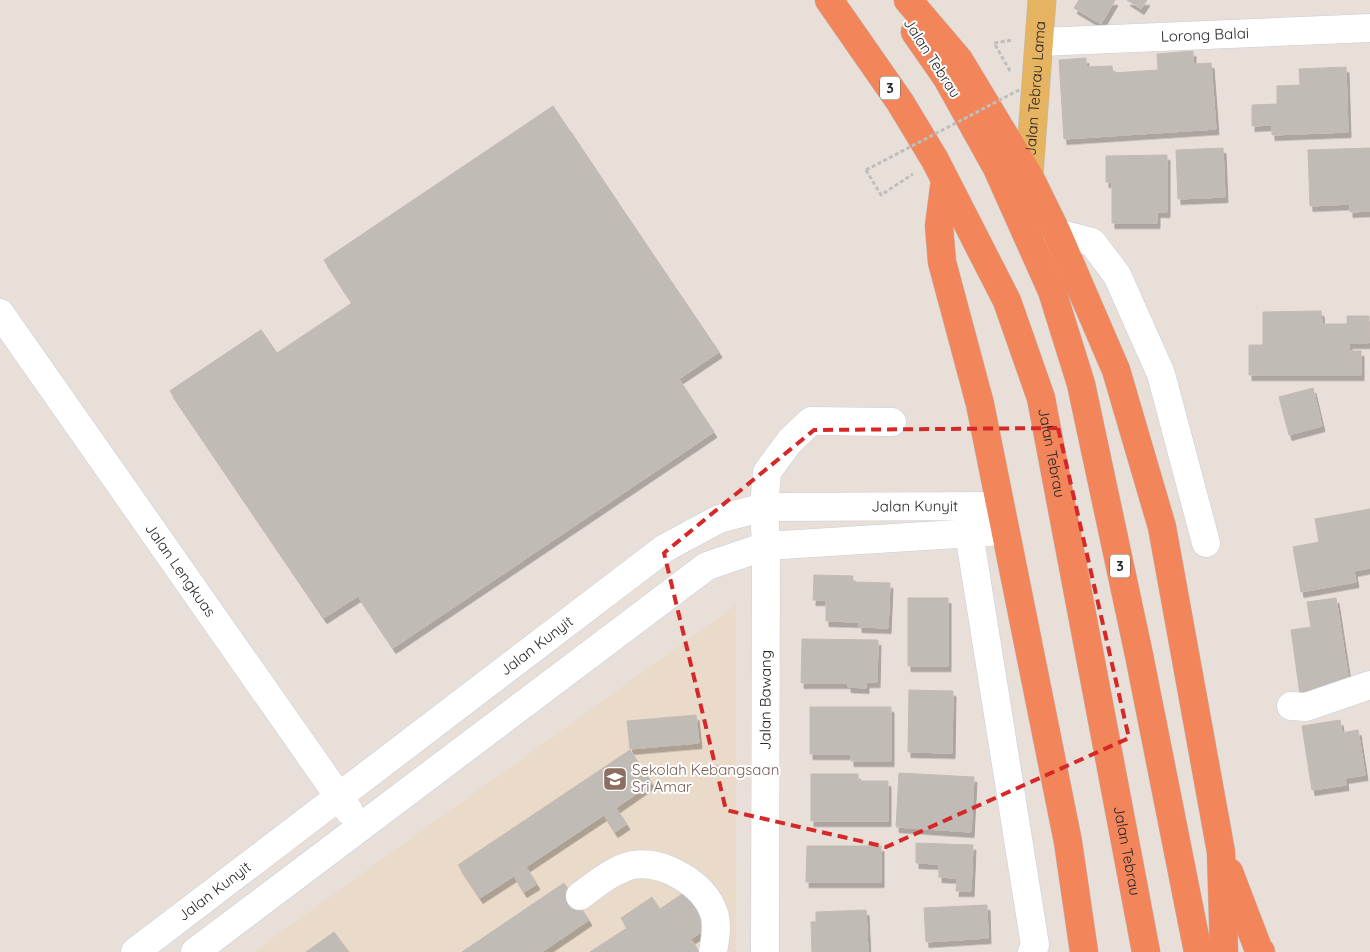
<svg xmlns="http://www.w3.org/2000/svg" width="1370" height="952" viewBox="0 0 1370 952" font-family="Quicksand,sans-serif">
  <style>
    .education { fill: #eadac9 }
    .building { fill: #c1bbb5; stroke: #c3bbb3; filter: url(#shadow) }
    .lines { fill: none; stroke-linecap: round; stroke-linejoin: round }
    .minor-casing { stroke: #c7cdd8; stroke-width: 29 }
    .major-casing { stroke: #bebebe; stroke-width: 29 }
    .highway-casing { stroke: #bebebe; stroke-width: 29 }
    .path { stroke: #bebebe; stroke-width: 3; stroke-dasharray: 4 2.5; stroke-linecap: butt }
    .minor { stroke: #fff; stroke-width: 28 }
    .major { stroke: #e6b361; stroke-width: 28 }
    .highway { stroke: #f3855a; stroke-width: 28 }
    .path-bridge { stroke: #bebebe; stroke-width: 3; stroke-dasharray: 4 2.5; stroke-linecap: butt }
    .marked { fill: none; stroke: #d62828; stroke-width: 4; stroke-dasharray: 10 6; stroke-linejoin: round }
    .labels { text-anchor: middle; stroke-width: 4; stroke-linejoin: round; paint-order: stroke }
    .shield { fill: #fff; stroke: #686868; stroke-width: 1 }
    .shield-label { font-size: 14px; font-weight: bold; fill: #272727 }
    .street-label { font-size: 15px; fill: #272727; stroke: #fff }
    .education-label { font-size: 15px; fill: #785e54; stroke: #fff; text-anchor: start }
  </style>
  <defs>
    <filter id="shadow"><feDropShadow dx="3" dy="5.5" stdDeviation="0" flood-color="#0004"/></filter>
  </defs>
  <rect width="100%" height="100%" fill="#e9dfd9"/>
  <!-- education -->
  <path class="education" d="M736 605V952H253Z"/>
  <!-- building -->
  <path class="building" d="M1079 0H1115L1101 24 1074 8Z
    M1127 0H1147L1141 9Z
    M1193 51V64L1211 63 1216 129 1064 139 1059 60 1086 58V67L1112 66 1113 73 1158 70 1157 54Z
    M1346 67 1348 132 1272 135V125L1252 126V105L1277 104V86L1300 85 1299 69Z
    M553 106 719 352 679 379 714 432 393 648 358 596 324 618 170 391 261 330 277 353 352 303 324 260Z
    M571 132 617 201 431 325 385 256 454 210 461 220 492 199 485 189Z
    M1223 148 1225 197 1178 199 1176 150Z
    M1370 148V211L1350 212V204L1310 206 1308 150Z
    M1167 155V212H1157V223H1112V182H1106V156Z
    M670 280 719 352 647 400 642 392 610 414 615 422 530 479 481 407Z
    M1321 311 1322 324H1347V316H1369V343H1349V351H1361V375H1249V345H1263V312Z
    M261 330 366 485 438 436 487 509 324 618 170 391Z
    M1313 388 1322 426 1289 435 1279 397Z
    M1370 509V568L1354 571 1356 582 1301 592 1293 547 1319 542 1315 519Z
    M814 575 853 576V582L890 583 888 628 859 627V622L826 621V600H813Z
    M908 598H948V666H908Z
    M1336 598 1350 689 1301 702 1291 630 1311 627 1307 602Z
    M802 639 878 640 877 682H866V688L848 687V683H801Z
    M909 690 953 691 952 753 908 752Z
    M810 707H891V761H851V754H810Z
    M696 715 699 743 630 749 627 721Z
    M1340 720 1342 733 1358 730 1365 775 1345 778 1346 785 1312 790 1302 726Z
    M630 750 652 783 616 808 627 824 615 832 604 815 526 867 537 884 524 892 514 876 480 898 458 865Z
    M899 773 974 777 971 832 896 827Z
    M811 774H858V781H888V821H811Z
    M916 843 973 845 971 891H956L957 878 939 877V864L916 863Z
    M807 846H881V882H806Z
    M564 883 589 920 542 952H462Z
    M685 892 708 928 691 939 699 952H590L627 928 621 918 652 897 660 909Z
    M987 905 988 938 926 942 924 908Z
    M866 910 868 952H812L811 922H816V912Z
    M334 932 349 952H306Z"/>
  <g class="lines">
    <defs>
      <g id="minor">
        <path id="s1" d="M1040 42 1370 28"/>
        <path d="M1057 233 1092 242 1117 275 1161 374 1206 543"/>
        <path id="s2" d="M0 313 349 811"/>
        <path d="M969 533 1035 945 1032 952"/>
        <path d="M1291 706 1306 707 1370 685"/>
        <path d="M580 896C596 884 614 869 633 865 664 860 704 884 714 913 718 925 715 940 713 952"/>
        <path id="s3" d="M135 952 665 548 719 519 764 507 1000 506"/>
        <path d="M195 952 707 566 766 546 1005 531"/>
        <path id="s4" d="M765 952 766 546 764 507 767 472 790 441 811 421 892 422"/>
      </g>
      <g id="major">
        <path id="s5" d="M1029 176 1042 0"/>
      </g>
      <g id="highway">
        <path id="s6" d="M829 0 900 102 935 160 1007 301 1041 398 1146 952"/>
        <path d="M908 0 959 60 1029 176 1057 233 1116 370 1162 527 1221 852 1224 952"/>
        <path d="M915 32 947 78 997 168 1052 291 1081 384 1139 655 1198 952"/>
        <path d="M945 180 939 226 942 262 980 404 1068 842 1084 952"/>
        <path d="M1229 872 1258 948 1261 952"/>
      </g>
    </defs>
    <!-- minor casing -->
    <use href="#minor" class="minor-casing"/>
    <!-- major casing -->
    <use href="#major" class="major-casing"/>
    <!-- highway casing -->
    <use href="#highway" class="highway-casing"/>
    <!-- path -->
    <path class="path" d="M1010 71 994 43 1013 40
      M866 170 881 195 913 174"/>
    <!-- minor -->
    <use href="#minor" class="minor"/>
    <!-- major -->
    <use href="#major" class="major"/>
    <!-- highway -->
    <use href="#highway" class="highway"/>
    <!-- path-bridge -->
    <path class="path-bridge" d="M866 170 1021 89"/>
  </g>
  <!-- marked area -->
  <path class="marked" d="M1058 428 1129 738 886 847 726 810 664 553 814 430Z"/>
  <!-- icons -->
  <defs>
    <symbol id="school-square" viewBox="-11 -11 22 22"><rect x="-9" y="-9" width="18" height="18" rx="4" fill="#8d6e63" stroke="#fff"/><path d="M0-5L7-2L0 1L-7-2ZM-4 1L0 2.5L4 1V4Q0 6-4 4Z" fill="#fff"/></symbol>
  </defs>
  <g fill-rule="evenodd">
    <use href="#school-square" x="601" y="765" width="28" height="28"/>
  </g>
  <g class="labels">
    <!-- shield labels -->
    <g class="shield">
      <rect x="880" y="76.5" width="20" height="23" rx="4"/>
      <rect x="1110" y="554.5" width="20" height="23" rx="4"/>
    </g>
    <g class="shield-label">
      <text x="890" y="93">3</text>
      <text x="1120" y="571">3</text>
    </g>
    <!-- street labels -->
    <g class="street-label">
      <text dy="5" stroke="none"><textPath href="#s1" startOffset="165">Lorong Balai</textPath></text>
      <text transform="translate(932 58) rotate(57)" y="5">Jalan Tebrau</text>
      <text dy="5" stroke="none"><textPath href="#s5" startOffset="88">Jalan Tebrau Lama</textPath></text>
      <text dy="5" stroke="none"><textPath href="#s6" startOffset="509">Jalan Tebrau</textPath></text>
      <text dy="5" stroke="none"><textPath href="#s3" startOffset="925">Jalan Kunyit</textPath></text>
      <text dy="5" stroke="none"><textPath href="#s2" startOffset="314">Jalan Lengkuas</textPath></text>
      <text dy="5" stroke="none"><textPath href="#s3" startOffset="505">Jalan Kunyit</textPath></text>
      <text dy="5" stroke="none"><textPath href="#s4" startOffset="252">Jalan Bawang</textPath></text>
      <text dy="5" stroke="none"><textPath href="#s6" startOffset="914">Jalan Tebrau</textPath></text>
      <text dy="5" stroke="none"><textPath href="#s3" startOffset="100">Jalan Kunyit</textPath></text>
    </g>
    <!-- education labels -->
    <g class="education-label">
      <text x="632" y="775">Sekolah Kebangsaan<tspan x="632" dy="17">Sri Amar</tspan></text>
    </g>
  </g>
</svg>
